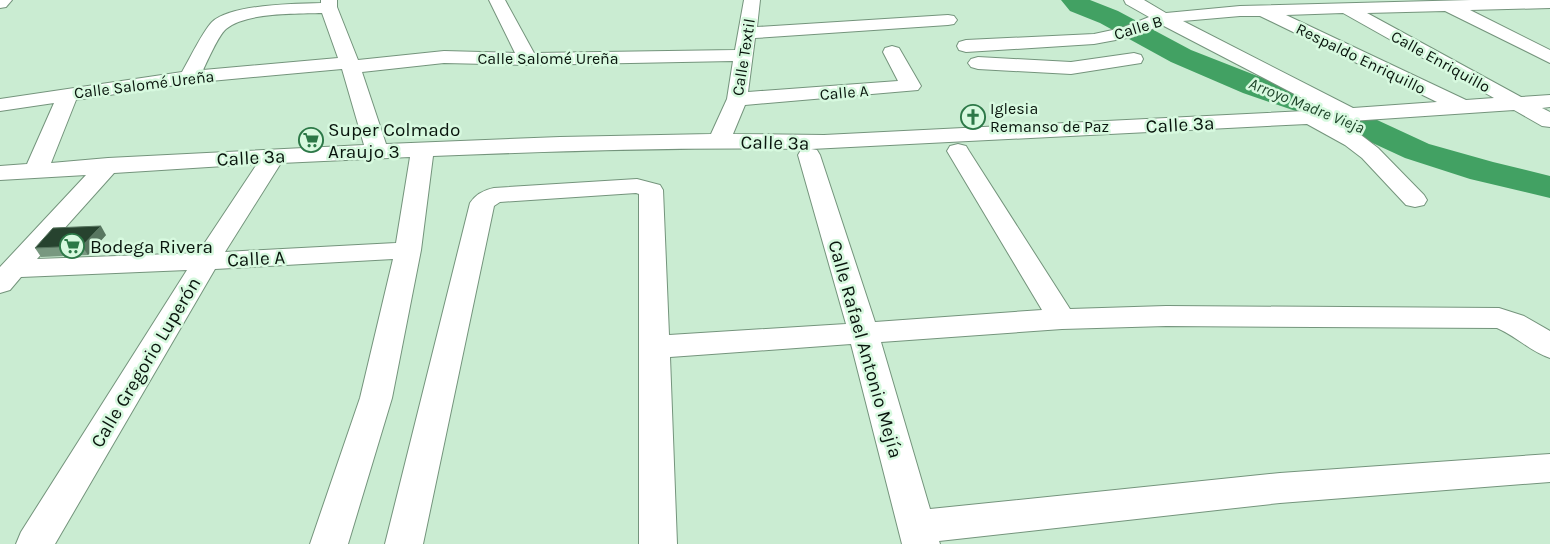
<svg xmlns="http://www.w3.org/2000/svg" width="1550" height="544" viewBox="0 0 1550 544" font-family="Karla,sans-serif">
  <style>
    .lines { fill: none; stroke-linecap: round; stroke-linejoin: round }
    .river { fill: #42a163; fill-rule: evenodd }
    .minor-casing { stroke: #74947c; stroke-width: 2 }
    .major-casing { stroke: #74947c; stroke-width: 2 }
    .minor { fill: #fff; fill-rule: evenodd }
    .major { fill: #fff; fill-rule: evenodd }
    .wall { fill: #789880 }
    .shaded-wall { fill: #587660 }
    .building { fill: #27432f; stroke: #587660 }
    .labels { text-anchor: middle; stroke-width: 5; stroke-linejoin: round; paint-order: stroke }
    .far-street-label { font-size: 16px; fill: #09150d; stroke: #d7f9df }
    .far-water-label { font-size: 16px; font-style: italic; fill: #1e452a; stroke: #d7f9df }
    .far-poi-label { font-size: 16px; fill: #09150d; stroke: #d7f9df; text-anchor: start }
    .street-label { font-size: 19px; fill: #09150d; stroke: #d7f9df }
    .poi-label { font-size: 19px; fill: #09150d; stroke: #d7f9df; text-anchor: start }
  </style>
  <rect width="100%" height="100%" fill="#caecd2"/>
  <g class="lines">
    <!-- river -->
    <path class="river" d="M1061 0H1090L1118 11 1191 50 1265 79 1349 107 1429 144 1493 162 1550 176V198L1470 179 1405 158 1325 121 1243 93 1171 62 1100 23 1070 11Z"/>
    <defs>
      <path id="minor" d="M321 0H337V7L358 60 444 51 515 53 489 0H505L534 53 735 50 744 0H760L757 27 948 15 954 16 957 20 954 24 948 25 755 38 748 92 898 81 883 52 885 48 892 46 899 48 921 86 918 90 745 105 733 134 824 135 1325 110 1162 25 1132 37 1094 44 966 52 959 50 957 46 959 42 966 40 1094 34 1122 28 1149 17 1126 4 1124 0H1144L1166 13 1240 6 1471 0H1550V8L1470 10 1550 50V63L1445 11 1367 13 1521 97 1550 95V107L1542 108 1550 112V127L1542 126 1514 110 1336 122 1361 135 1378 148 1424 195 1427 200 1424 205 1415 207 1406 205 1362 158 1345 145 1307 124 811 149 817 150 820 155 875 322 1042 310 947 151 950 146 958 144 966 146 969 151 1070 309 1166 306 1499 308 1524 316 1550 331V358C1531 352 1516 336 1497 328L1166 326 1062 329 881 342 930 509 1280 473 1550 454V482L1280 503 939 541 940 544H902L851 344 670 357 677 544H639V194L636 193 500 202 494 206 423 544H385L470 203C476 194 484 190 494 188L637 179 660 185 663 190 669 335 846 324 798 155 801 150 807 149C682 147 558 151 433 156L421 250 392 398 348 544H310L360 398 393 259 215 269 55 544H16L21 532 187 270 21 277 10 290 0 293V267L86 175 0 180V166L27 164 54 103 0 111V99L182 72C189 60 203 31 212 22 232 4 294 4 321 3ZM322 13 338 58 203 70C208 60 218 36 226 29 246 12 297 14 322 13ZM1343 13 1494 98 1466 100 1286 15ZM1240 16H1260L1437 102 1353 108 1183 21ZM733 61 727 99 711 134 560 137 386 144 362 72 444 63 528 65ZM342 69 364 145 108 158 51 163 76 100 189 83ZM410 157 396 243 225 252 281 163ZM257 164 198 253 37 259 114 173Z
        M1134 53 1141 55 1143 59 1141 63 1071 74 978 69 971 67 968 63 971 59 978 57 1071 62Z"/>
      <path id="major" d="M0 0H12L6 7 0 8Z"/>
    </defs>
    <!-- minor casing -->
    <use href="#minor" class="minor-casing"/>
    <!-- major casing -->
    <use href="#major" class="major-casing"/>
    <!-- minor -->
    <use href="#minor" class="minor"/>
    <!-- major -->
    <use href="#major" class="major"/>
  </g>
  <!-- wall -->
  <path class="wall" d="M106 235 88 255 41 257 35 248Z"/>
  <!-- shaded-wall -->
  <path class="shaded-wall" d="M101 226 106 235 88 255 82 246Z"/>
  <!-- building -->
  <path class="building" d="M101 226 82 246 35 248 53 228Z"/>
  <!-- icons -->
  <defs>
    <symbol id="church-ring" viewBox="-11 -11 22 22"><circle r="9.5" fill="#d7f9df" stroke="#2c7847" stroke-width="1.5"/><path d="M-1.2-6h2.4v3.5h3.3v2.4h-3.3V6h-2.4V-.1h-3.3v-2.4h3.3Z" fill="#2c7847"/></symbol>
    <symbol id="supermarket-ring" viewBox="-11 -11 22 22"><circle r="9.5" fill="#d7f9df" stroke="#2c7847" stroke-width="1.5"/><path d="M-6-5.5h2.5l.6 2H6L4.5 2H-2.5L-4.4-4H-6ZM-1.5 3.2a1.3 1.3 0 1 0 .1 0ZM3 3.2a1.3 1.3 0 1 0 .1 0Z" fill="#2c7847"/></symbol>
  </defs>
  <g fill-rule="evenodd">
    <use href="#church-ring" x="959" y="103" width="28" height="28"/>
    <use href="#supermarket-ring" x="297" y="126" width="28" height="28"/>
    <use href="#supermarket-ring" x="58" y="232" width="28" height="28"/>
  </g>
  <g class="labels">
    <!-- far-street labels -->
    <g class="far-street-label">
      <text transform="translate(1138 27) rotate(-17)" y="6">Calle B</text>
      <text transform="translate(743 57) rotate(-81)" y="6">Calle Textil</text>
      <text x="548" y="64">Calle Salomé Ureña</text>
      <text transform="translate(1361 58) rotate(26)" y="6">Respaldo Enriquillo</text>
      <text transform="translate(1441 61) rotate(29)" y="6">Calle Enriquillo</text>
      <text transform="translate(144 84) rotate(-7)" y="6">Calle Salomé Ureña</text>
      <text transform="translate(844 92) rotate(-5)" y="6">Calle A</text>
    </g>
    <!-- far-water labels -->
    <g class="far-water-label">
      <text transform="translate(1307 105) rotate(22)" y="6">Arroyo Madre Vieja</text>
    </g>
    <!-- far-poi labels -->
    <g class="far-poi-label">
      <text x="990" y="114">Iglesia<tspan x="990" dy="18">Remanso de Paz</tspan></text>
    </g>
    <!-- street labels -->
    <g class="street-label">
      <text transform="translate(1180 124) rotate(-3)" y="7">Calle 3ª</text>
      <text transform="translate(775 142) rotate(1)" y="7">Calle 3ª</text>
      <text transform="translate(251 157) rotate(-3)" y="7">Calle 3ª</text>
      <text transform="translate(256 258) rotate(-3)" y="7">Calle A</text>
      <text transform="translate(866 349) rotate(74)" y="7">Calle Rafael Antonio Mejía</text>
      <text transform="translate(145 362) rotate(-59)" y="7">Calle Gregorio Luperón</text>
    </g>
    <!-- poi labels -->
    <g class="poi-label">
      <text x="328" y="136">Super Colmado<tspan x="328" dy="22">Araujo 3</tspan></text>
      <text x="90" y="253">Bodega Rivera</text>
    </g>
  </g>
</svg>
